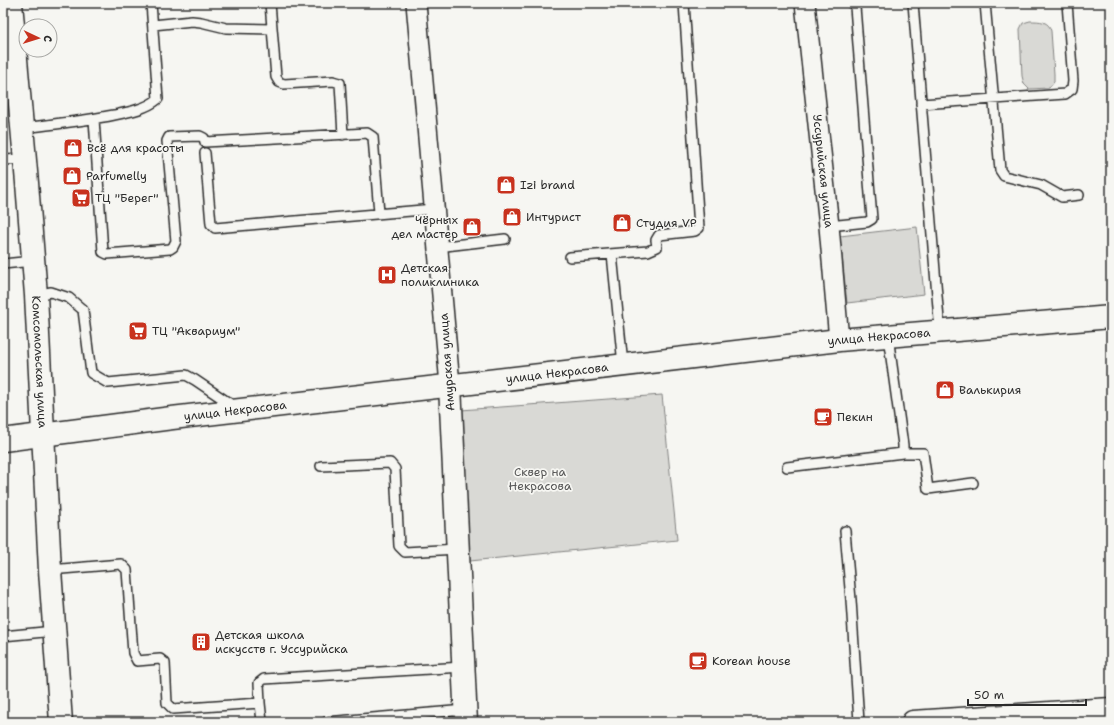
<svg xmlns="http://www.w3.org/2000/svg" width="1114" height="725" viewBox="0 0 1114 725" font-family="'Shantell Sans',sans-serif">
  <style>
    .green { fill: #d9d9d5; stroke: #828280 }
    .lines { fill: none; stroke-linecap: round; stroke-linejoin: round }
    .service-casing { stroke: #2b2b2b; stroke-width: 12 }
    .minor-casing { stroke: #2b2b2b; stroke-width: 22 }
    .tertiary-casing { stroke: #2b2b2b; stroke-width: 25 }
    .secondary-casing { stroke: #2b2b2b; stroke-width: 25 }
    .primary-casing { stroke: #2b2b2b; stroke-width: 25 }
    .service { stroke: #f6f6f2; stroke-width: 9 }
    .minor { stroke: #f6f6f2; stroke-width: 19 }
    .tertiary { stroke: #f6f6f2; stroke-width: 22 }
    .secondary { stroke: #f6f6f2; stroke-width: 22 }
    .primary { stroke: #f6f6f2; stroke-width: 22 }
    .labels { text-anchor: middle; stroke-width: 3.5; stroke-linejoin: round; paint-order: stroke }
    .poi-label { font-size: 12px; fill: #2b2b2b; stroke: #f6f6f2; text-anchor: start }
    .street-label { font-size: 12px; fill: #2b2b2b; stroke: #f6f6f2 }
    .park-label { font-size: 12px; fill: #565656; stroke: #f6f6f2 }
  </style>
  <rect width="100%" height="100%" fill="#f6f6f2"/>
  <filter id="ink" filterUnits="userSpaceOnUse"><feTurbulence type="fractalNoise" baseFrequency=".025" numOctaves="2"/><feDisplacementMap in="SourceGraphic" scale="8" xChannelSelector="R" yChannelSelector="G"/><feConvolveMatrix kernelMatrix="1 2 1 2 8 2 1 2 1" color-interpolation-filters="sRGB"/></filter>
  <g filter="url(#ink)">
    <!-- green -->
    <path class="green" d="M1030 21C1040 21 1049 21 1051 31L1054 74V82L1049 88 1029 89 1024 84 1022 76 1020 29 1023 23Z
      M917 227 924 294 847 303 840 236Z
      M662 395 677 540 470 561 461 410Z"/>
    <g class="lines">
      <defs>
        <path id="service" d="M270 3 276 77 279 82 284 84 333 81 340 83 343 135
          M913 3 940 332
          M985 3 1000 170 1004 176 1041 185 1062 197 1079 195
          M153 25 192 21 201 22 226 28 271 29
          M921 104 1065 94 1072 89 1073 81 1067 3
          M94 119 103 252 107 254 170 249 173 247 176 241 167 141 169 137 200 136 204 138 205 142 367 133 373 137 379 213
          M23 128C53 124 84 121 114 115 129 112 146 109 158 99L151 3
          M205 153 211 224 215 228 434 209
          M3 160 25 159
          M829 226 867 222 872 219 855 7 852 3
          M437 247 505 239
          M612 254 623 365
          M570 257 648 251 657 247 656 240 659 235 695 231 699 228 684 3
          M3 264 33 261
          M36 295 51 292 69 298 83 310 91 373 108 383 186 375 195 380 235 407
          M903 453H923L928 489 973 483
          M321 466 390 463 395 469 399 546 405 552 457 549
          M787 467 903 453V445L888 336
          M845 531 851 600 859 722
          M50 570 121 564 127 570 133 653 137 661 160 659 165 663 167 703 173 709 260 703
          M3 636 54 631
          M262 722 260 703 259 683 264 679 463 667
          M326 722 465 710"/>
        <g id="minor">
          <path d="M416 3 450 385"/>
          <path id="s1" d="M805 3 829 226 839 340"/>
        </g>
        <path id="tertiary" d="M913 722 1111 709"/>
        <g id="secondary">
          <path id="s2" d="M11 3 27 183 36 295 50 570 61 722"/>
          <path d="M450 385 466 722"/>
        </g>
        <g id="primary">
          <path id="s3" d="M3 440 172 418 839 340 1111 317"/>
        </g>
      </defs>
      <!-- service casing -->
      <use href="#service" class="service-casing"/>
      <!-- minor casing -->
      <use href="#minor" class="minor-casing"/>
      <!-- tertiary casing -->
      <use href="#tertiary" class="tertiary-casing"/>
      <!-- secondary casing -->
      <use href="#secondary" class="secondary-casing"/>
      <!-- primary casing -->
      <use href="#primary" class="primary-casing"/>
      <!-- service -->
      <use href="#service" class="service"/>
      <!-- minor -->
      <use href="#minor" class="minor"/>
      <!-- tertiary -->
      <use href="#tertiary" class="tertiary"/>
      <!-- secondary -->
      <use href="#secondary" class="secondary"/>
      <!-- primary -->
      <use href="#primary" class="primary"/>
    </g>
  </g>
  <!-- icons -->
  <defs>
    <symbol id="shop-square" viewBox="-11 -11 22 22"><rect x="-9" y="-9" width="18" height="18" rx="4" fill="#c8321e" stroke="#f6f6f2"/><path d="M-5-2.5h2.3a2.7 3.5 0 0 1 5.4 0H5L5.5 6h-11ZM-1.5-2.5h3a1.5 2.3 0 0 0-3 0Z" fill="#fff"/></symbol>
    <symbol id="supermarket-square" viewBox="-11 -11 22 22"><rect x="-9" y="-9" width="18" height="18" rx="4" fill="#c8321e" stroke="#f6f6f2"/><path d="M-6-5.5h2.5l.6 2H6L4.5 2H-2.5L-4.4-4H-6ZM-1.5 3.2a1.3 1.3 0 1 0 .1 0ZM3 3.2a1.3 1.3 0 1 0 .1 0Z" fill="#fff"/></symbol>
    <symbol id="hospital-square" viewBox="-11 -11 22 22"><rect x="-9" y="-9" width="18" height="18" rx="4" fill="#c8321e" stroke="#f6f6f2"/><path d="M-5-5h3v3.5h4V-5h3V5h-3V1.5h-4V5h-3Z" fill="#fff"/></symbol>
    <symbol id="cafe-square" viewBox="-11 -11 22 22"><rect x="-9" y="-9" width="18" height="18" rx="4" fill="#c8321e" stroke="#f6f6f2"/><path d="M-5.5-4.5H6V0H3Q3 3.5 0 3.5H-2.5Q-5.5 3.5-5.5 0ZM3-3.2v2h1.7v-2ZM-6 4.5H4V6H-6Z" fill="#fff"/></symbol>
    <symbol id="building-square" viewBox="-11 -11 22 22"><rect x="-9" y="-9" width="18" height="18" rx="4" fill="#c8321e" stroke="#f6f6f2"/><path d="M-4-6H4V6H1V3H-1V6H-4ZM-2.5-4.3h1.7v1.8h-1.7ZM.8-4.3h1.7v1.8H.8ZM-2.5-1h1.7V.8h-1.7ZM.8-1h1.7V.8H.8Z" fill="#fff"/></symbol>
  </defs>
  <g fill-rule="evenodd">
    <use href="#shop-square" x="62" y="137" width="22" height="22"/>
    <use href="#shop-square" x="61" y="165" width="22" height="22"/>
    <use href="#shop-square" x="495" y="174" width="22" height="22"/>
    <use href="#supermarket-square" x="70" y="187" width="22" height="22"/>
    <use href="#shop-square" x="501" y="206" width="22" height="22"/>
    <use href="#shop-square" x="611" y="212" width="22" height="22"/>
    <use href="#shop-square" x="461" y="216" width="22" height="22"/>
    <use href="#hospital-square" x="376" y="264" width="22" height="22"/>
    <use href="#supermarket-square" x="127" y="320" width="22" height="22"/>
    <use href="#shop-square" x="934" y="379" width="22" height="22"/>
    <use href="#cafe-square" x="812" y="406" width="22" height="22"/>
    <use href="#building-square" x="190" y="631" width="22" height="22"/>
    <use href="#cafe-square" x="687" y="650" width="22" height="22"/>
  </g>
  <g class="labels">
    <!-- poi labels -->
    <g class="poi-label">
      <text x="87" y="152">Всё для красоты</text>
      <text x="86" y="180">Parfumelly</text>
      <text x="520" y="189">Izi brand</text>
      <text x="95" y="202">ТЦ "Берег"</text>
      <text x="526" y="221">Интурист</text>
      <text x="458" y="224" text-anchor="end">Чёрных<tspan x="458" dy="14">дел мастер</tspan></text>
      <text x="636" y="227">Студия VP</text>
      <text x="401" y="272">Детская<tspan x="401" dy="14">поликлиника</tspan></text>
      <text x="152" y="335">ТЦ "Аквариум"</text>
      <text x="959" y="394">Валькирия</text>
      <text x="837" y="421">Пекин</text>
      <text x="215" y="639">Детская школа<tspan x="215" dy="14">искусств г. Уссурийска</tspan></text>
      <text x="712" y="665">Korean house</text>
    </g>
    <!-- street labels -->
    <g class="street-label">
      <text dy="4" stroke="none"><textPath href="#s1" startOffset="169">Уссурийская улица</textPath></text>
      <text dy="4" stroke="none"><textPath href="#s3" startOffset="882">улица Некрасова</textPath></text>
      <text dy="4" stroke="none"><textPath href="#s2" startOffset="360">Комсомольская улица</textPath></text>
      <text transform="translate(447 362) rotate(-94)" y="4">Амурская улица</text>
      <text dy="4" stroke="none"><textPath href="#s3" startOffset="558">улица Некрасова</textPath></text>
      <text dy="4" stroke="none"><textPath href="#s3" startOffset="234">улица Некрасова</textPath></text>
    </g>
    <!-- park labels -->
    <g class="park-label">
      <text x="540" y="476">Сквер на<tspan x="540" dy="14">Некрасова</tspan></text>
    </g>
  </g>
  <!-- margin -->
  <rect width="1114" height="725" fill="none" stroke="#f6f6f2" stroke-width="16"/>
  <rect x="8" y="8" width="1098" height="709" fill="none" stroke="#2b2b2b" stroke-width="1.5" filter="url(#ink)"/>
  <!-- north arrow -->
  <g transform="translate(38 38) rotate(94)"><circle r="19" fill="#f6f6f2" stroke="#a5a5a2"/>
  <path d="M0-3L7 15L0 10L-7 15Z" fill="#c8321e"/>
  <text y="-6" font-size="11" font-weight="bold" text-anchor="middle" fill="#2b2b2b">С</text>
  </g>
  <!-- scale -->
  <path d="M968 699v6h118v-6" fill="none" stroke="#2b2b2b" stroke-width="2"/>
  <text x="974" y="699" font-size="12" fill="#2b2b2b" stroke="#f6f6f2" stroke-width="3" paint-order="stroke">50 m</text>
</svg>
